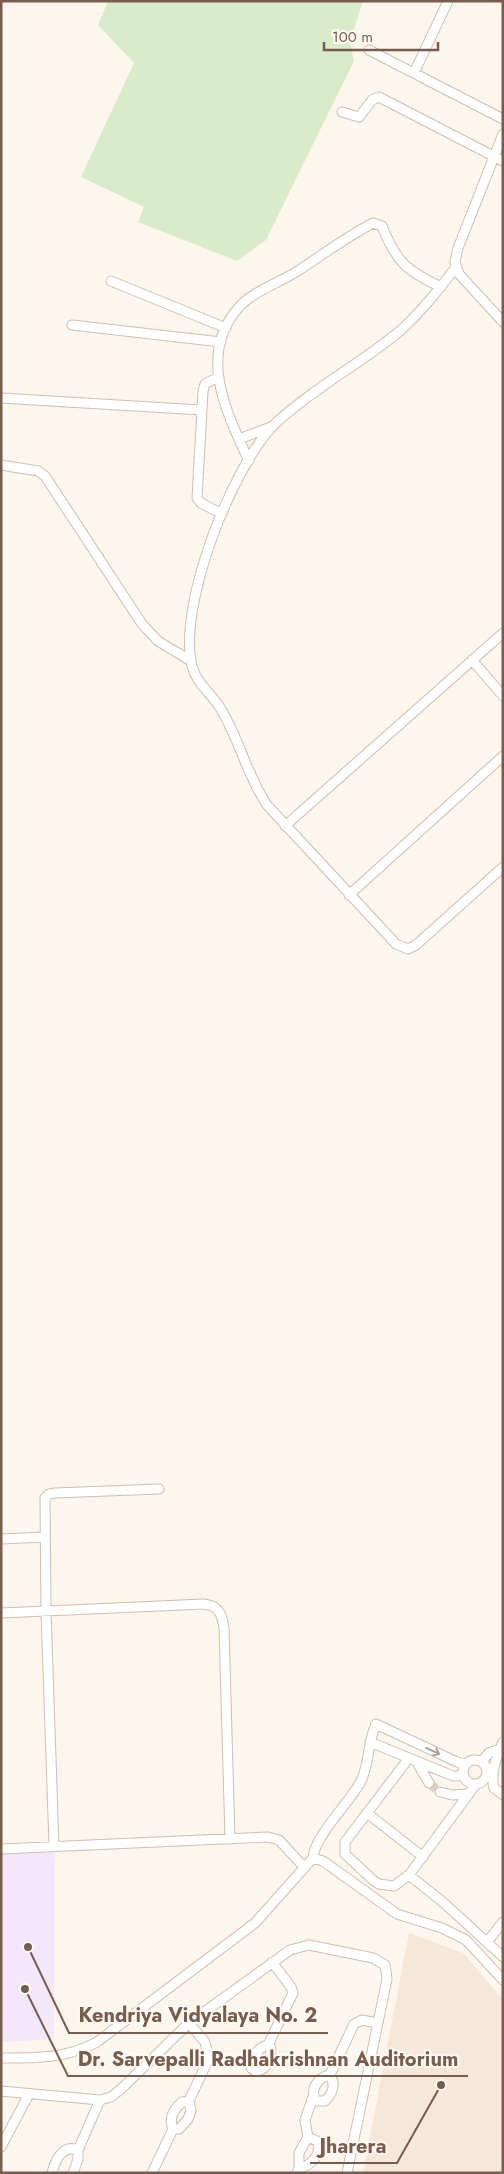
<svg xmlns="http://www.w3.org/2000/svg" width="504" height="2174" viewBox="0 0 504 2174" font-family="Jost,sans-serif">
  <style>
    .residential { fill: #f5e8da }
    .education { fill: #f3e8fa }
    .green { fill: #d8ecc9 }
    .lines { fill: none; stroke-linecap: round; stroke-linejoin: round }
    .minor-tunnel { stroke: #dcd0c4; stroke-width: 9; stroke-dasharray: 9 4.5; stroke-linecap: butt }
    .minor-casing { stroke: #d1beb0; stroke-width: 11 }
    .minor { stroke: #fff; stroke-width: 9 }
    .oneway { stroke: #af9d94 }
    .leader { fill: none; stroke: #7a5c4d; stroke-width: 2 }
    .callout-dot { fill: #7a5c4d; stroke: #fffaf3; stroke-width: 2 }
    .callout-label { font-size: 20px; text-anchor: middle; font-weight: bold; fill: #7a5c4d; stroke: #fffaf3; stroke-width: 4; stroke-linejoin: round; paint-order: stroke }
  </style>
  <rect width="100%" height="100%" fill="#fdf6ec"/>
  <!-- residential -->
  <path class="residential" d="M409 1933 463 1953 503 2000V2173H363Z"/>
  <!-- education -->
  <path class="education" d="M55 1852 54 2039 1 2042V1854Z"/>
  <!-- green -->
  <path class="green" d="M108 1H363L350 42 354 61 266 240 237 261 138 222 144 207 81 177 134 63 98 25Z"/>
  <g class="lines">
    <!-- minor-tunnel -->
    <path class="minor-tunnel" d="M429 1783 440 1792"/>
    <defs>
      <path id="minor" d="M369 50 503 119
        M414 73 448 1
        M342 112 359 117 372 100 379 97 503 161
        M503 134 458 248 455 262 459 274 503 322
        M456 267C439 289 422 311 401 330 362 363 315 387 277 422 233 463 177 606 192 666 196 682 210 693 219 706 239 737 246 774 267 805L396 944 408 949 416 945 503 867
        M111 281 226 328
        M72 325 221 342
        M218 377 205 384 203 391 197 498 201 503 222 514
        M1 398 201 410
        M239 439 271 427
        M249 461C226 412 196 352 241 305 253 292 280 282 296 272 321 256 346 237 373 223L382 226C396 262 407 271 441 287
        M1 465 38 471 45 476 142 624 158 641 191 661
        M472 660 503 696
        M285 826 503 633
        M349 895 503 756
        M1 1539 45 1537
        M1 1613 204 1604C219 1606 222 1614 224 1628L230 1839
        M370 1742 453 1776H463
        M503 1742C497 1756 490 1772 494 1788L503 1795
        M409 1758 345 1842V1854L374 1881 379 1884 394 1886 409 1875 444 1903 503 1957
        M463 1772a12 12 0 1 1 24 0a12 12 0 1 1-24 0Z
        M416 1761 429 1783
        M481 1762 489 1753 500 1749
        M440 1792 452 1795 469 1794
        M367 1813 423 1857
        M54 1846 46 1611 45 1498 49 1494 55 1493 159 1489
        M1 1849 268 1837 279 1840 304 1867
        M313 1858C314 1837 348 1804 360 1783 370 1765 367 1743 376 1724L457 1762 466 1764
        M409 1875 476 1784
        M487 1942 503 1922
        M268 2045 271 2048C271 2059 268 2070 255 2071L251 2068C251 2058 258 2047 268 2045L293 1993 291 1987 272 1962
        M1 2058C35 2058 66 2059 97 2042L255 1923 313 1858 323 1861 397 1914 442 1928 466 1940 503 1980
        M330 2075C318 2077 309 2090 316 2101H325C333 2093 336 2085 330 2075L354 2024 362 2020 377 2023
        M1 2091 100 2100 111 2097 120 2090 189 2023 290 1950 309 1945 373 1958 385 1965 387 1979 347 2173
        M173 2129H179L188 2119 191 2111 189 2101 209 2058 205 2042 189 2023
        M308 2137 305 2120 313 2097
        M1 2147 29 2094
        M299 2168V2153L308 2137
        M52 2173C55 2160 63 2144 78 2150
        M73 2173 78 2159V2150L100 2100
        M152 2173 173 2129C168 2118 174 2109 182 2102L189 2101
        M297 2173 299 2168C312 2166 322 2154 317 2141L308 2137"/>
    </defs>
    <!-- minor casing -->
    <use href="#minor" class="minor-casing"/>
    <!-- minor -->
    <use href="#minor" class="minor"/>
  </g>
  <!-- one-way arrows -->
  <defs><path id="oneway-shaft" d="M-6 0H5M1.5-3L5.5 0L1.5 3" fill="none" stroke-width="1.6" stroke-linecap="round" stroke-linejoin="round" transform="scale(1.25)"/></defs>
  <use class="oneway" href="#oneway-shaft" transform="translate(433 1751) rotate(25)"/>
  <!-- callouts -->
  <path class="leader" d="M28 1947L69 2033H328M25 1989L68 2076H468M441 2085L397 2163H310"/>
  <g class="callout-dot">
    <circle cx="28" cy="1947" r="5"/>
    <circle cx="25" cy="1989" r="5"/>
    <circle cx="441" cy="2085" r="5"/>
  </g>
  <g class="callout-label">
    <text x="198" y="2022">Kendriya Vidyalaya No. 2</text>
    <text x="268" y="2066">Dr. Sarvepalli Radhakrishnan Auditorium</text>
    <text x="353" y="2153">Jharera</text>
  </g>
  <!-- border -->
  <rect width="504" height="2174" fill="none" stroke="#7a5c4d" stroke-width="5"/>
  <!-- scale -->
  <path d="M324 42v8h114v-8" fill="none" stroke="#7a5c4d" stroke-width="2.5"/>
  <text x="332" y="42" font-size="15" fill="#7a5c4d" stroke="#fffaf3" stroke-width="4" paint-order="stroke">100 m</text>
</svg>
